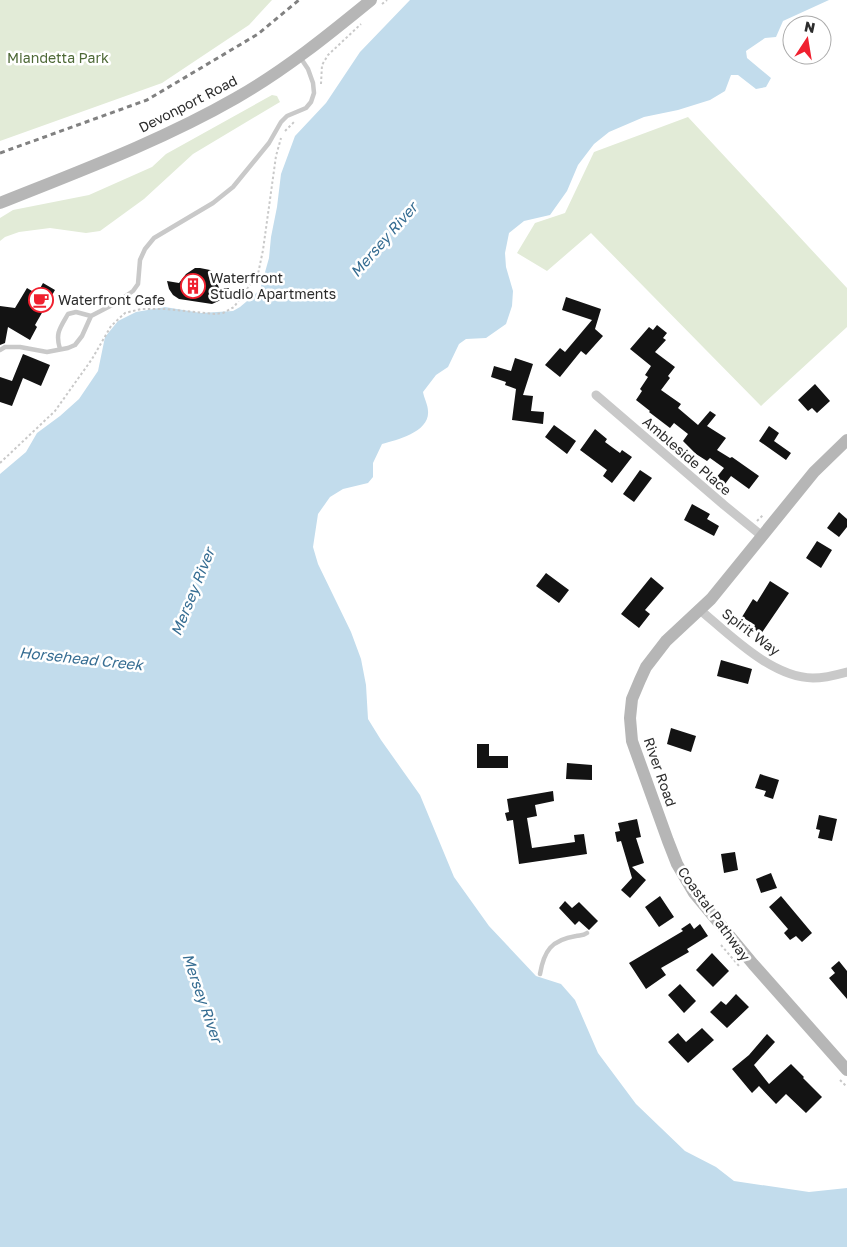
<svg xmlns="http://www.w3.org/2000/svg" width="847" height="1247" viewBox="0 0 847 1247" font-family="'Golos Text',sans-serif">
  <style>
    .green { fill: #e2ebd7 }
    .water { fill: #c2dcec }
    .building { fill: #131313 }
    .lines { fill: none; stroke-linecap: round; stroke-linejoin: round }
    .path { stroke: #c9c9c9; stroke-width: 2; stroke-dasharray: 2.5 2.5; stroke-linecap: butt }
    .service { stroke: #c9c9c9; stroke-width: 4.5 }
    .minor { stroke: #c9c9c9; stroke-width: 9 }
    .secondary { stroke: #b6b6b6; stroke-width: 12 }
    .rail { stroke: #818181; stroke-width: 3; stroke-dasharray: 5 4; stroke-linecap: butt }
    .labels { text-anchor: middle; stroke-width: 5; stroke-linejoin: round; paint-order: stroke }
    .park-label { font-size: 14px; fill: #4e6937; stroke: #fff }
    .street-label { font-size: 14px; fill: #2c2c2c; stroke: #fff }
    .poi-label { font-size: 14px; fill: #2c2c2c; stroke: #fff; text-anchor: start }
    .water-label { font-size: 15px; font-style: italic; fill: #366d92; stroke: #fff }
  </style>
  <rect width="100%" height="100%" fill="#fff"/>
  <!-- green -->
  <path class="green" d="M0 0H272L249 25 162 83 0 141Z
    M272 95 277 96 280 102 193 154 144 199 100 231 86 233 50 228 19 232 5 237 0 241V218L13 210 89 195 152 167 166 154Z
    M688 117 847 288V327L761 406 591 233 547 271 517 253 535 223 565 213 594 152Z"/>
  <!-- water -->
  <path class="water" d="M410 0H829L783 21 776 37 765 38 746 51 747 58 771 78 766 87 756 89 738 75H731L725 91 710 100 678 110 644 117 609 132 594 144 578 165 567 191 550 215 524 221 509 233 505 253 506 267 513 291 512 306 506 324 486 338 466 339 459 344 448 367 436 375 423 392C424 398 428 405 428 411 430 432 397 440 382 444L373 463V477L368 483 343 489 330 497 318 514 313 547 318 564 351 632 361 659 366 685 368 719 381 740 420 795 454 877 489 926 536 976 561 984 575 1000 598 1053 636 1104 685 1151 716 1167 734 1181 809 1192 847 1188V1247H0V474L26 452 37 433 60 416 79 399 98 371 105 337 118 321 136 312 165 307 201 313 233 311 240 307 260 290 269 258 271 237 277 207 281 174 295 136 326 103 360 52Z"/>
  <!-- building -->
  <path class="building" d="M195 268H200L210 270 214 274 219 288H229L223 299 212 304 179 299 173 295 169 289 167 281 179 283 186 274Z
    M43 283 55 290 35 325 37 327 30 340 8 327 5 343 0 345V306L15 308 27 288 37 294Z
    M566 297 601 309 595 329 603 336 586 355 581 351 560 377 545 365 560 348 565 352 592 320 562 310Z
    M657 325 667 333 663 338 666 340 655 352 675 367 668 376 670 378 661 390 681 404 678 408 698 425 710 411 716 415 707 426 726 438 717 450 730 458 732 457 759 476 749 489 731 476 725 484 716 478 724 468 710 458 707 461 696 454 683 441 688 434 674 423 670 428 649 412 650 411 636 400 642 391 640 389 648 377 645 375 651 366 630 349 649 327 653 330Z
    M23 354 50 365 41 386 23 378 12 406 0 402V377L12 381Z
    M515 358 533 364 523 395 533 396 531 411 544 412 543 424 512 420 516 389 505 385 506 382 491 377 494 366 511 371Z
    M815 384 830 401 817 413 812 408 808 411 798 400Z
    M554 425 576 441 567 454 545 437Z
    M769 426 779 433 774 441 791 453 786 460 759 441Z
    M595 429 607 439 605 442 620 453 622 450 632 457 612 483 603 476 607 470 580 450Z
    M640 470 652 478 634 502 623 494Z
    M692 504 710 514 707 519 719 526 714 536 684 520Z
    M839 512 847 519V527L839 537 827 528Z
    M817 541 832 550 821 568 806 558Z
    M546 573 569 590 559 603 536 586Z
    M651 577 664 588 645 610 650 614 639 628 621 614Z
    M770 581 789 593 761 634 753 629 755 625 742 617 753 599 757 602Z
    M721 660 752 669 748 684 717 676Z
    M671 728 696 736 691 752 667 744Z
    M477 744H489V756H508V768H477Z
    M567 763 592 765V780L566 779Z
    M760 774 779 780 773 799 764 796 766 791 755 788Z
    M553 791 554 801 535 805 537 816 527 818 532 848 575 842 574 835 584 834 587 854 519 864 513 820 507 821 505 813 509 812 507 799Z
    M819 815 837 819 832 841 818 838 820 830 816 829Z
    M637 819 641 837 636 838 644 863 632 867 646 880 630 898 621 890 632 878 621 841 617 842 615 832 620 831 618 823Z
    M735 852 738 870 724 873 721 854Z
    M771 873 777 888 761 893 756 879Z
    M660 896 674 917 659 927 645 907Z
    M781 896 812 933 802 942 796 936 790 940 784 933 788 929 769 907Z
    M565 901 572 908 579 902 598 921 589 930 579 921 575 925 559 908Z
    M690 923 694 929 700 924 708 936 687 949 689 952 661 968 666 975 646 989 629 963 683 931 681 929Z
    M712 953 729 971 713 987 696 970Z
    M839 961 847 971V999L829 978 835 973 831 968Z
    M680 984 696 1001 684 1013 668 995Z
    M736 994 749 1007 727 1028 710 1012 721 1001 726 1005Z
    M702 1028 714 1040 688 1063 668 1042 678 1033 686 1042Z
    M767 1034 775 1042 754 1065 769 1084 791 1064 804 1077 803 1078 822 1097 806 1113 786 1094 776 1104 759 1086 752 1093 732 1069 749 1055Z"/>
  <g class="lines">
    <!-- path -->
    <path class="path" d="M382 4 387 0
      M321 84 322 65 328 55 361 24
      M285 131 294 122
      M0 463 55 411 92 359 111 326 125 313 141 309H166L215 314 223 313 234 307 258 274 263 250 276 156 281 138
      M757 521 764 514
      M721 945 739 966
      M840 1080 847 1087"/>
    <!-- service -->
    <path class="service" d="M60 349C55 333 60 328 68 314L76 312 91 316
      M0 350 5 347H20L47 352 68 348 75 345 82 336 91 316 114 304 133 291 138 284 140 260 145 249 154 238 213 203 233 187 269 143 281 122 287 116 306 108 311 102 314 93 313 83 308 69 300 57
      M540 974C544 951 551 940 576 936 580 935 583 936 587 933"/>
    <!-- minor -->
    <path class="minor" d="M596 395 724 505 762 536
      M700 610C729 634 772 678 813 678 824 678 836 675 847 672"/>
    <!-- secondary -->
    <path class="secondary" d="M0 203C80 171 161 141 236 98 285 70 327 36 371 0
      M847 440 814 472 711 599 666 641 646 667 640 680 632 699 630 718 632 741 668 841 677 864 694 893 753 964 847 1070"/>
    <!-- rail -->
    <path class="rail" d="M0 153 147 100 258 34 299 0"/>
  </g>
  <!-- icons -->
  <defs>
    <symbol id="building-ring" viewBox="-11 -11 22 22"><circle r="9.5" fill="#fff" stroke="#f0202f" stroke-width="1.5"/><path d="M-4-6H4V6H1V3H-1V6H-4ZM-2.5-4.3h1.7v1.8h-1.7ZM.8-4.3h1.7v1.8H.8ZM-2.5-1h1.7V.8h-1.7ZM.8-1h1.7V.8H.8Z" fill="#f0202f"/></symbol>
    <symbol id="cafe-ring" viewBox="-11 -11 22 22"><circle r="9.5" fill="#fff" stroke="#f0202f" stroke-width="1.5"/><path d="M-5.5-4.5H6V0H3Q3 3.5 0 3.5H-2.5Q-5.5 3.5-5.5 0ZM3-3.2v2h1.7v-2ZM-6 4.5H4V6H-6Z" fill="#f0202f"/></symbol>
  </defs>
  <g fill-rule="evenodd">
    <use href="#building-ring" x="179" y="272" width="28" height="28"/>
    <use href="#cafe-ring" x="27" y="286" width="28" height="28"/>
  </g>
  <g class="labels">
    <!-- park labels -->
    <g class="park-label">
      <text x="58" y="63">Miandetta Park</text>
    </g>
    <!-- street labels -->
    <g class="street-label">
      <text transform="translate(188 104) rotate(-27)" y="5">Devonport Road</text>
      <text transform="translate(687 456) rotate(41)" y="5">Ambleside Place</text>
      <text transform="translate(751 632) rotate(37)" y="5">Spirit Way</text>
      <text transform="translate(660 772) rotate(71)" y="5">River Road</text>
      <text transform="translate(714 914) rotate(54)" y="5">Coastal Pathway</text>
    </g>
    <!-- poi labels -->
    <g class="poi-label">
      <text x="210" y="283">Waterfront<tspan x="210" dy="16">Studio Apartments</tspan></text>
      <text x="58" y="305">Waterfront Cafe</text>
    </g>
    <!-- water labels -->
    <g class="water-label">
      <text transform="translate(384 240) rotate(-49)" y="5">Mersey River</text>
      <text transform="translate(193 592) rotate(-68)" y="5">Mersey River</text>
      <text transform="translate(81 659) rotate(6)" y="5">Horsehead Creek</text>
      <text transform="translate(202 998) rotate(71)" y="5">Mersey River</text>
    </g>
  </g>
  <!-- north arrow -->
  <g transform="translate(807 40) rotate(12)"><circle r="24" fill="#ffffff" stroke="#ababab"/>
  <path d="M0-4L9 19L0 12L-9 19Z" fill="#f0202f"/>
  <text y="-8" font-size="14" font-weight="bold" text-anchor="middle" fill="#2c2c2c">N</text>
  </g>
</svg>
